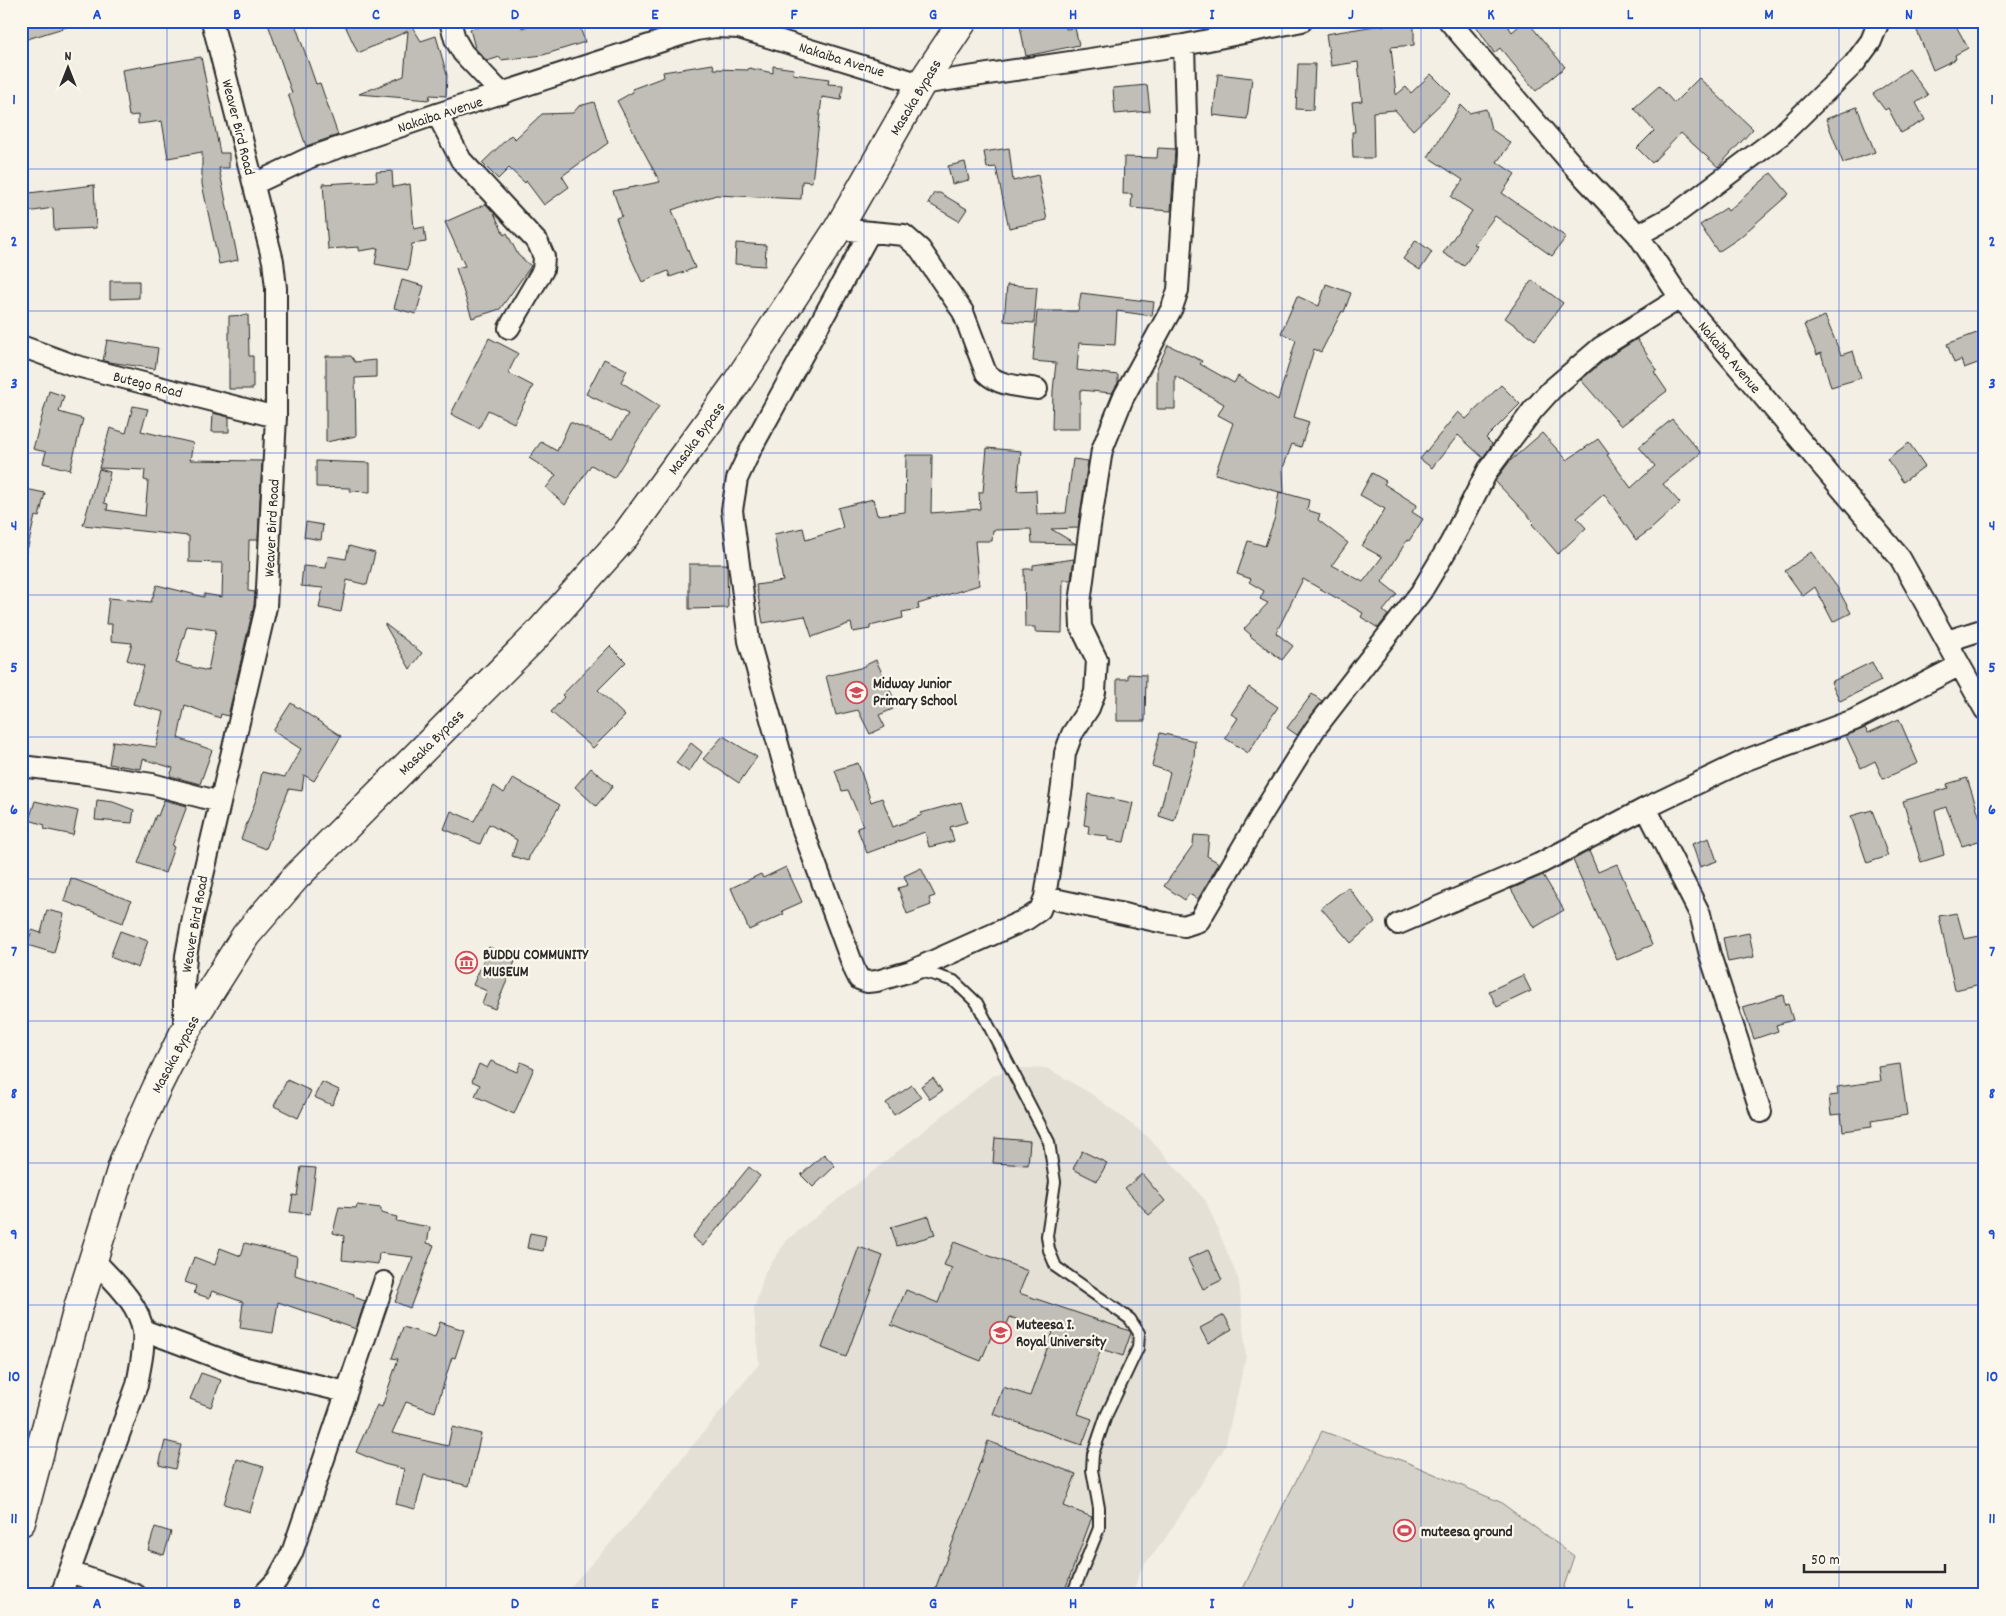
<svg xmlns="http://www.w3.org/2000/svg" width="2006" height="1616" viewBox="0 0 2006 1616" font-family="Dekko,sans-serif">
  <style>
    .built { fill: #e4e0d6 }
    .green { fill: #d5d2c9; stroke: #807e7a }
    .building { fill: #c0beb6; stroke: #2b2b2b; fill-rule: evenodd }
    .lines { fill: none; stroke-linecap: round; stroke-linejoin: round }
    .service-casing { stroke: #2b2b2b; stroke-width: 14 }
    .minor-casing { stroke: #2b2b2b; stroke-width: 24 }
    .trunk-casing { stroke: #2b2b2b; stroke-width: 31 }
    .service { stroke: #fbf7ec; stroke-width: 10 }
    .minor { stroke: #fbf7ec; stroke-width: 20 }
    .trunk { stroke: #fbf7ec; stroke-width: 28 }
    .grid { fill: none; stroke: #1d4ed8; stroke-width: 1; stroke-opacity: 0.55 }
    .labels { text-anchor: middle; stroke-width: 4.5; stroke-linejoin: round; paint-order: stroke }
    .street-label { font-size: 15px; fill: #2b2b2b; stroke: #fbf7ec }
    .poi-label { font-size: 15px; font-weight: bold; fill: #2b2b2b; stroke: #fbf7ec; text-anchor: start }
    .neatline { fill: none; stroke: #1d4ed8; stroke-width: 2 }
    .grid-label { font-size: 16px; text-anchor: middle; font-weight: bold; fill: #1d4ed8 }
  </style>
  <rect width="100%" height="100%" fill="#f3efe4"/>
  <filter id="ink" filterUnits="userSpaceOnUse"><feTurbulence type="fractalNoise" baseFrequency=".02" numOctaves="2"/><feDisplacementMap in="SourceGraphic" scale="10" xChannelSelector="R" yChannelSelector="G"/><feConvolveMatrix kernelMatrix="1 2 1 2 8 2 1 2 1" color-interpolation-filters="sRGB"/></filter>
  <g filter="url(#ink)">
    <!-- built -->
    <path class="built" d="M1017 1068H1047L1093 1095 1147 1136 1206 1201 1239 1281 1246 1357 1225 1447 1163 1542 1141 1569 1132 1595H563L637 1514 759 1364 754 1310 765 1272 788 1239 992 1076Z"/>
    <!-- green -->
    <path class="green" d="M1322 1431 1406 1462 1500 1502 1574 1556 1561 1595H1240L1283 1506Z"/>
    <!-- building -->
    <path class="building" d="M21 21H73V25L21 41Z
      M267 21H294L316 84 320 83 338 135 306 146 288 94 292 93Z
      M343 21H428L413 28 421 41 436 36 447 75 446 96 430 95 429 100 359 94 404 76 408 31 358 53Z
      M503 21H521L522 28 541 21H578L585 42 543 55 501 60 500 57 487 61 475 48 470 29Z
      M1019 21H1064L1066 29 1075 28 1079 45 1026 56Z
      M1473 21H1505L1512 32 1525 21H1527L1565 67 1536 91 1500 48 1494 53Z
      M1913 21H1945L1948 28 1955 24 1968 48 1955 55 1956 59 1933 70Z
      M1414 23V45L1391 47 1396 95 1406 87 1411 93 1431 74 1451 94 1413 130 1395 110 1373 112 1374 158H1353L1352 132H1355L1352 102 1362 101 1358 62 1331 66 1326 34 1375 26Z
      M201 57 220 153H229V168H219L238 260 219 264 202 184V152L168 158 162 121 138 124V115L129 116 122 70Z
      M713 64 714 69 748 70 749 68 773 73V66L794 69 793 74 829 79 828 84 843 85 841 100 822 97 812 182 802 181 801 199 716 195 672 210 695 268 670 277 668 271 642 282 628 251 616 218 622 216 613 191 660 182 617 101 633 92 632 89 664 77 663 72Z
      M1298 64H1315L1313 110 1296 109Z
      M1909 69 1928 95 1916 103 1925 120 1901 133 1888 108 1885 110 1873 94Z
      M1218 74 1252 78 1247 119 1213 115Z
      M1699 78 1753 129 1718 167 1681 133 1652 163 1637 148 1654 131 1634 108 1659 86 1674 103Z
      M1147 85 1150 111 1115 114 1113 88Z
      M594 102 608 143 562 176 569 187 544 205 526 181 525 183 509 168 498 179 482 163 511 135 515 139 542 114 573 113 579 106Z
      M1461 105 1469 113 1486 109 1491 129 1511 143 1497 162 1515 174 1502 193 1566 237 1552 256 1495 216 1474 244 1477 246 1464 266 1443 253 1472 211 1451 197 1463 180 1428 157Z
      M1857 107 1875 152 1843 163 1826 119Z
      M1009 148 1013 181 1038 175 1047 220 1009 228 996 167 987 168 984 152Z
      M1158 148 1175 149 1171 211 1131 208 1132 194H1123L1124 157 1157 158Z
      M965 162 969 180 952 184 948 166Z
      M392 171 393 187 410 184 414 229 424 227 426 242 412 244 408 270 375 264 378 248 359 251V247L328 249 323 184 377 181 376 172Z
      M1771 173 1789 194 1739 238 1718 252 1700 225 1726 208 1728 211Z
      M94 185 96 228 54 230 53 208 21 213V194Z
      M934 193H940L967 209 959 221 928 203Z
      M486 204 494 213 504 235 507 233 518 255 531 266 500 309 472 318 456 268 465 266 445 222Z
      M1416 240 1432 252 1420 270 1403 259Z
      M736 243 766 245 765 266 735 264Z
      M402 280 424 286 416 314 394 308Z
      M1532 280 1563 303 1535 340 1505 318Z
      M110 281H139V298L110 299Z
      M1326 284 1351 293 1344 312 1342 311 1321 352 1314 349 1294 417 1309 422 1301 447 1292 444 1283 468 1284 493 1309 500 1307 510 1320 514 1318 520 1348 543 1332 565 1363 582 1382 557 1362 546 1385 509 1360 495 1372 473 1386 481 1384 484 1417 505 1412 512 1423 519 1409 541 1407 540 1382 582 1397 594 1383 611 1388 615 1378 628 1361 617 1363 613 1303 579 1276 633 1293 646 1282 660 1250 636 1251 635 1244 629 1268 603 1260 599 1264 591 1249 582 1251 579 1237 574 1248 541 1265 546 1275 517 1279 492 1283 493 1215 474 1233 423 1218 415 1224 404 1175 376V409H1157V368L1168 345 1202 361 1200 364 1234 383 1238 376 1278 400 1296 340 1281 333 1297 296 1319 306Z
      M1007 285 1037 287 1034 323 1004 321Z
      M1081 293 1154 302 1152 316 1117 311 1115 345 1079 343 1077 370 1118 375V383L1112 393 1080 390V429H1052L1053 391 1056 363 1033 361 1037 311H1078Z
      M248 315 249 356H253V389H229V316Z
      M1825 316 1841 355 1853 351 1861 378 1831 387 1821 353 1817 355 1804 325Z
      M1985 330V353L1980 354 1983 361 1964 368 1961 360 1954 363 1947 344Z
      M489 338 518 353 508 373 533 386 514 423 488 410 479 428 451 414Z
      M1637 339 1657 370 1654 372 1667 391 1621 426 1581 380 1607 358Z
      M107 340 158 348 155 369 103 361Z
      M326 356H351L355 362 376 360V377L355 378 356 436 326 442Z
      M604 359 627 370 621 382 659 406 614 478 591 465 565 505 546 488 556 475 529 458 541 442 557 451 570 422 612 439 628 414 586 394Z
      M1501 385 1520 404 1486 438 1492 444 1483 458 1458 435 1432 468 1420 459 1458 412 1466 419Z
      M49 391 64 396 59 412 83 419 70 470 43 463 46 452 33 449Z
      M133 406 148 409 141 431 193 443 190 460 262 461 258 540H249L248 591 255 592 254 605 228 716 221 714 220 718 185 705 178 738 212 750 200 784 170 776 173 768 143 759 141 769 109 764 113 741 156 747 164 712 133 704 144 666 127 660 132 643 111 641 112 624H106L109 598 151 602 157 585 204 597V594L222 597 223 563 189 562V536L83 525 99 469 110 472 104 503 108 504 107 510 145 516 148 481 144 480 145 470 99 468 110 428 126 433ZM187 626 216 630 208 671 176 663Z
      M213 413 229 417V432H212Z
      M1672 419 1701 453 1663 484 1680 503 1650 530 1636 540 1604 494 1577 518 1586 528 1558 554 1532 524 1534 522 1495 481 1510 461 1542 433 1567 460 1598 439 1609 454 1607 455 1631 488 1655 466 1639 447Z
      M1909 443 1925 466 1903 482 1887 459Z
      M987 448 1021 451 1017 491 1036 490 1037 514 1066 513 1073 459 1088 461 1078 528 1051 529 1076 544 1032 543 1031 529 993 530 992 541H975L979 585 918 604 919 609 902 612 903 618 870 626V629L853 632 851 623 812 637 805 616 763 623 756 585 783 581 774 534 803 528 806 540 843 528 838 508 873 499 877 515 905 512 906 455H932L931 513 980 509 979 492H983Z
      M316 461 370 463V492L350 491V488L316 487Z
      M21 488 45 493 39 517 35 516 27 551 21 550Z
      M306 522 323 525 321 540 304 537Z
      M349 546 375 553 367 585 347 580 341 612 319 608 323 588 301 586 303 566 326 568 328 556 346 559Z
      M1811 552 1837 587 1851 613 1833 622 1815 587 1803 596 1785 571Z
      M1074 559 1071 580H1063L1062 633 1035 632V627H1025L1024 569H1033V565Z
      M689 564H727L728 608 689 609Z
      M385 624 422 653 410 669 385 625Z
      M610 646 626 662 598 690 625 716 593 748 551 712 564 697 562 695Z
      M876 660 894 699 887 702 893 709 879 715 885 727 870 734 858 710 836 715 826 676 860 668Z
      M1872 662 1881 681 1840 701 1831 682Z
      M1128 674 1146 675 1145 721H1117V679H1128Z
      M1249 687 1278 707 1248 753 1225 738 1238 718 1231 714Z
      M1312 694 1322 701 1297 735 1287 728Z
      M291 703 341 736 314 781 304 775 302 791 289 789 266 849 241 839 257 797 262 772 285 777 301 749 273 731Z
      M1899 719 1918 763 1883 779 1875 761 1861 768 1846 736 1865 728 1868 733Z
      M1160 733 1195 741 1194 757 1174 821 1159 816 1170 772 1152 766Z
      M723 736 757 757 739 783 703 759Z
      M691 743 702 752 689 772 676 763Z
      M858 763 871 802 882 798 893 827 922 815 921 813 961 802 967 822 950 827 954 841 929 847 925 832 867 853 857 828 863 826 848 790 842 791 835 770Z
      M591 768 613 786 596 806 575 787Z
      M513 778 560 805 530 854 528 861 512 856 517 840 489 824 480 844 444 829 451 811 474 821 494 786 504 793Z
      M1967 778 1985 833V839L1962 846 1946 807 1935 811 1944 855 1921 862 1903 801 1948 788 1947 784Z
      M1088 794 1133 803 1124 842 1108 840V836L1088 834 1089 826 1084 825Z
      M97 800 113 802 134 810 132 823 95 820Z
      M164 800 187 806 172 846 174 847 165 873 138 863 156 815 158 816Z
      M35 801 78 811 73 835 44 829 45 825 29 820Z
      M1872 810 1888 856 1867 863 1851 816Z
      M1194 835 1209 836 1207 856 1219 863 1198 899 1189 894 1185 900 1164 886 1193 845Z
      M1709 838 1717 861 1700 867 1692 844Z
      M1589 851 1598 872 1617 864 1652 945 1617 960 1573 860Z
      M786 867 802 902 782 911 784 914 749 930 731 888 761 874 763 878Z
      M921 868 935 896 929 898 931 905 907 914 898 888 908 885 904 876Z
      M1543 875 1564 910 1534 928 1511 889Z
      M71 878 131 901 123 923 64 901Z
      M1348 887 1375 922 1351 943 1321 908Z
      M47 910 64 914 54 953 27 945 32 930 41 933Z
      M1957 913 1964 939 1985 935V983L1955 990 1939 916Z
      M120 931 148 941 138 968 110 957Z
      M1749 933 1754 957 1728 962 1723 938Z
      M489 947 516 959 495 1009 482 1004 487 991 473 985Z
      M1523 975 1531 991 1497 1007 1489 991Z
      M1783 995 1785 1005 1788 1004 1793 1020 1776 1025 1778 1031 1754 1039 1743 1007Z
      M491 1061 517 1072 521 1062 534 1068 514 1114 475 1096 480 1085 472 1081 479 1064 487 1068Z
      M1900 1064 1907 1115 1871 1121 1872 1127 1843 1131 1841 1114 1831 1115 1829 1096 1838 1095 1837 1087 1881 1081 1879 1067Z
      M933 1078 942 1091 930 1099 921 1086Z
      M287 1080 311 1091 298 1118 274 1106Z
      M322 1082 339 1090 332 1105 314 1097Z
      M912 1085 921 1098 894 1115 886 1103Z
      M995 1138 1030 1141 1028 1165 993 1163Z
      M1082 1151 1107 1163 1097 1181 1073 1169Z
      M824 1154 835 1166 813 1187 801 1175Z
      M301 1167 316 1168 310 1214 290 1212 293 1195 297 1196Z
      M749 1167 760 1176 703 1246 692 1237Z
      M1142 1174 1165 1201 1149 1215 1125 1188Z
      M357 1205 381 1208V1213L397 1217 396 1221 430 1227 427 1243 434 1245 410 1308 395 1302 413 1257 379 1253 378 1264 342 1260 344 1236 333 1233 339 1207 356 1208Z
      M929 1216 935 1235 897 1246 891 1227Z
      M530 1233 546 1236 543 1251 527 1248Z
      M954 1242 1028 1271 1019 1293 1130 1331 1131 1333 1123 1356 1101 1349 1078 1414 1092 1419 1082 1445 993 1414 1003 1387 1030 1396 1053 1332 1010 1317 1005 1329 996 1325 981 1361 891 1325 906 1290 938 1303 952 1268 944 1265Z
      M245 1243 297 1256 295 1275 354 1294V1297L365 1301 356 1329 278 1302 273 1333 240 1328 243 1302 212 1291 209 1298 194 1293 196 1286 185 1282 194 1257 215 1265 220 1248 241 1256Z
      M859 1247 883 1256 846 1357 822 1348Z
      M1208 1250 1222 1280 1203 1289 1188 1259Z
      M1224 1315 1232 1329 1208 1343 1200 1328Z
      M440 1322 464 1330 455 1358 452 1357 435 1412 406 1402 392 1433 448 1446 452 1427 481 1434 469 1486 424 1475 415 1509 396 1504 404 1469 384 1464 356 1452 377 1405 382 1407 398 1359 392 1358 403 1327 435 1337Z
      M201 1373 221 1380 211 1407 190 1399Z
      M165 1441 181 1445 175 1469 159 1465Z
      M988 1441 1076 1474 1064 1506 1092 1517 1063 1595H1052L1031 1587 1028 1595H933L979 1472 977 1471Z
      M237 1459 264 1467 250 1512 224 1504Z
      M155 1527 171 1532 164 1555 148 1550Z"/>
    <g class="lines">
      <defs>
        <path id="service" d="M917 971 932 974 954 981 977 1003 1049 1142 1055 1182 1047 1236 1049 1250 1056 1267 1130 1319 1139 1333 1138 1348 1106 1416 1093 1454 1092 1470 1099 1508V1528L1072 1595"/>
        <path id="minor" d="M450 21 455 39 463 53 502 94
          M1449 21 1577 170 1638 235 1680 298 1900 558 1985 710
          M437 114 461 160 538 243 544 257 543 270 509 328
          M254 184 311 157 437 114 696 30 716 27 739 28 921 84 1184 45 1302 21
          M838 229 904 235 920 249 963 312 986 373C999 386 1019 386 1037 389
          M870 232 751 449 737 479 732 510 749 641 800 822 855 971 859 979 867 982 877 981 911 971 1027 919 1040 910 1045 897 1062 786 1065 753 1072 734 1089 708 1095 692 1097 660 1081 627 1080 603 1090 526 1102 450 1123 398 1172 308 1178 290 1187 154 1184 45
          M1638 235 1673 216 1781 135 1854 64 1871 41 1879 21
          M21 346 73 365 276 417
          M1947 641 1985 629
          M21 766 86 774 152 784 220 802
          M1646 808 1700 914 1710 955 1761 1112
          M1045 897 1165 923 1184 926 1199 921 1262 814 1315 729 1421 592 1450 544 1488 470 1533 410 1551 390 1600 348 1680 298
          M1398 924 1539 864 1646 808 1746 760 1854 720 1960 665
          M184 1033V985L186 956 193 918 266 607 276 417V288L273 261 212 21
          M143 1330 242 1367 346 1392
          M70 1572 136 1595
          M61 1595 137 1385C140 1367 145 1348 143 1331 139 1302 111 1279 93 1259
          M263 1595 277 1580 292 1553 384 1282"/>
        <path id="trunk" d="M21 1522 78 1308 125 1158 157 1087 184 1033 246 935 296 877 536 636 625 536 736 384 838 229 921 84 963 21"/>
      </defs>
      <!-- service casing -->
      <use href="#service" class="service-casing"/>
      <!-- minor casing -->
      <use href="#minor" class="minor-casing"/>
      <!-- trunk casing -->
      <use href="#trunk" class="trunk-casing"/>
      <!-- service -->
      <use href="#service" class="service"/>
      <!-- minor -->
      <use href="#minor" class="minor"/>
      <!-- trunk -->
      <use href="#trunk" class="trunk"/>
    </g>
  </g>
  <!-- grid -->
  <path class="grid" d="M167 21V1595M306 21V1595M446 21V1595M585 21V1595M724 21V1595M864 21V1595M1003 21V1595M1142 21V1595M1282 21V1595M1421 21V1595M1560 21V1595M1700 21V1595M1839 21V1595M21 169H1985M21 311H1985M21 453H1985M21 595H1985M21 737H1985M21 879H1985M21 1021H1985M21 1163H1985M21 1305H1985M21 1447H1985"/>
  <!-- icons -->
  <defs>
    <symbol id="school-ring" viewBox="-11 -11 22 22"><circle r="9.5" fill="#fbf7ec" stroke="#d1495b" stroke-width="1.5"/><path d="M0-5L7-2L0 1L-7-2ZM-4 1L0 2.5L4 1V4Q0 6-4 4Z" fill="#d1495b"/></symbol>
    <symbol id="museum-ring" viewBox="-11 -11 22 22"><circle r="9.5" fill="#fbf7ec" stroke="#d1495b" stroke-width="1.5"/><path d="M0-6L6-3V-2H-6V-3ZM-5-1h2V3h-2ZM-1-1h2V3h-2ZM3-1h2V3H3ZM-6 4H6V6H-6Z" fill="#d1495b"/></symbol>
    <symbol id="university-ring" viewBox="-11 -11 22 22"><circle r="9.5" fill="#fbf7ec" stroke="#d1495b" stroke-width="1.5"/><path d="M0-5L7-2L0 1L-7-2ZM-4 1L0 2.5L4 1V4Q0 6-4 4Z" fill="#d1495b"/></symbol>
    <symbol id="stadium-ring" viewBox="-11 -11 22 22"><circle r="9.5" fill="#fbf7ec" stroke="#d1495b" stroke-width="1.5"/><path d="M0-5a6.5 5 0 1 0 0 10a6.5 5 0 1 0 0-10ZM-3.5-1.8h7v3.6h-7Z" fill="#d1495b"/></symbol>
  </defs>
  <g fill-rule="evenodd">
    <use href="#school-ring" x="844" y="680" width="25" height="25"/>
    <use href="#museum-ring" x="454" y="950" width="25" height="25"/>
    <use href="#university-ring" x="988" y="1320" width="25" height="25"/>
    <use href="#stadium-ring" x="1392" y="1518" width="25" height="25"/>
  </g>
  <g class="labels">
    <!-- street labels -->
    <g class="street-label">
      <text transform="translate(842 59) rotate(17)" y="5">Nakaiba Avenue</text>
      <text transform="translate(915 97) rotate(-59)" y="5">Masaka Bypass</text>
      <text transform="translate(440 114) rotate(-18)" y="5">Nakaiba Avenue</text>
      <text transform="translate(239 127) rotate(76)" y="5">Weaver Bird Road</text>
      <text transform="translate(1730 357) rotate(50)" y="5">Nakaiba Avenue</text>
      <text transform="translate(148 384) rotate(14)" y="5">Butego Road</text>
      <text transform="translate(696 438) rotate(-54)" y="5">Masaka Bypass</text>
      <text transform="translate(271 528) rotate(-87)" y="5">Weaver Bird Road</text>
      <text transform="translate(431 742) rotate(-45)" y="5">Masaka Bypass</text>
      <text transform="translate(194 924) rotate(-80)" y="5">Weaver Bird Road</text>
      <text transform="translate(175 1054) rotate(-62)" y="5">Masaka Bypass</text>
    </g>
    <!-- poi labels -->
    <g class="poi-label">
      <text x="873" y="688">Midway Junior<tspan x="873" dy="17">Primary School</tspan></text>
      <text x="483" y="959">BUDDU COMMUNITY<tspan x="483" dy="17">MUSEUM</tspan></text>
      <text x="1016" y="1329">Muteesa I.<tspan x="1016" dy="17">Royal University</tspan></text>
      <text x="1421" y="1536">muteesa ground</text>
    </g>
  </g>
  <!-- margin -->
  <rect width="2006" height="1616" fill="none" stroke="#fbf7ec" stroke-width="55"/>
  <!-- north arrow -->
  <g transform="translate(68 68)" stroke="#fbf7ec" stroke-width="4" paint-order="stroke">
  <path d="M0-4L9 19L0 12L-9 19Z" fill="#2b2b2b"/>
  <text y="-8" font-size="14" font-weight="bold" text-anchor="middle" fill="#2b2b2b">N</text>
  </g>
  <!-- scale -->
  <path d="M1804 1564v8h141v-8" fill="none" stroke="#2b2b2b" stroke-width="2.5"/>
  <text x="1811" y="1564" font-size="15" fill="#2b2b2b" stroke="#fbf7ec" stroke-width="4" paint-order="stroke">50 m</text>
  <rect x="28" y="28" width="1950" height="1560" class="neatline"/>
  <g class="grid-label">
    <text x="97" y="19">A</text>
    <text x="237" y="19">B</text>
    <text x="376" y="19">C</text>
    <text x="515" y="19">D</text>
    <text x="655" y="19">E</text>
    <text x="794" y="19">F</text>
    <text x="933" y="19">G</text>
    <text x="1073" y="19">H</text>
    <text x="1212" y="19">I</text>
    <text x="1351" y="19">J</text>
    <text x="1491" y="19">K</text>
    <text x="1630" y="19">L</text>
    <text x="1769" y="19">M</text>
    <text x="1909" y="19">N</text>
    <text x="14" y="104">1</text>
    <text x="1992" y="104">1</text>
    <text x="14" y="246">2</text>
    <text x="1992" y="246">2</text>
    <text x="14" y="388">3</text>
    <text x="1992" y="388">3</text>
    <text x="14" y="530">4</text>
    <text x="1992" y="530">4</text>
    <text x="14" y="672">5</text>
    <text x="1992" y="672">5</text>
    <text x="14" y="814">6</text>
    <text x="1992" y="814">6</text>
    <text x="14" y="956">7</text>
    <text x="1992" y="956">7</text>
    <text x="14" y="1098">8</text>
    <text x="1992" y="1098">8</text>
    <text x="14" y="1239">9</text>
    <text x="1992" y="1239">9</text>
    <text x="14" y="1381">10</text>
    <text x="1992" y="1381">10</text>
    <text x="14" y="1523">11</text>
    <text x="1992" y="1523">11</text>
    <text x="97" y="1608">A</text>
    <text x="237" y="1608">B</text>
    <text x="376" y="1608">C</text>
    <text x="515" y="1608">D</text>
    <text x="655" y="1608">E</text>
    <text x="794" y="1608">F</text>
    <text x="933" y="1608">G</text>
    <text x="1073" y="1608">H</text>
    <text x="1212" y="1608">I</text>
    <text x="1351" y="1608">J</text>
    <text x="1491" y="1608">K</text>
    <text x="1630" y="1608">L</text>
    <text x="1769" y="1608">M</text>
    <text x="1909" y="1608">N</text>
  </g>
</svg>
